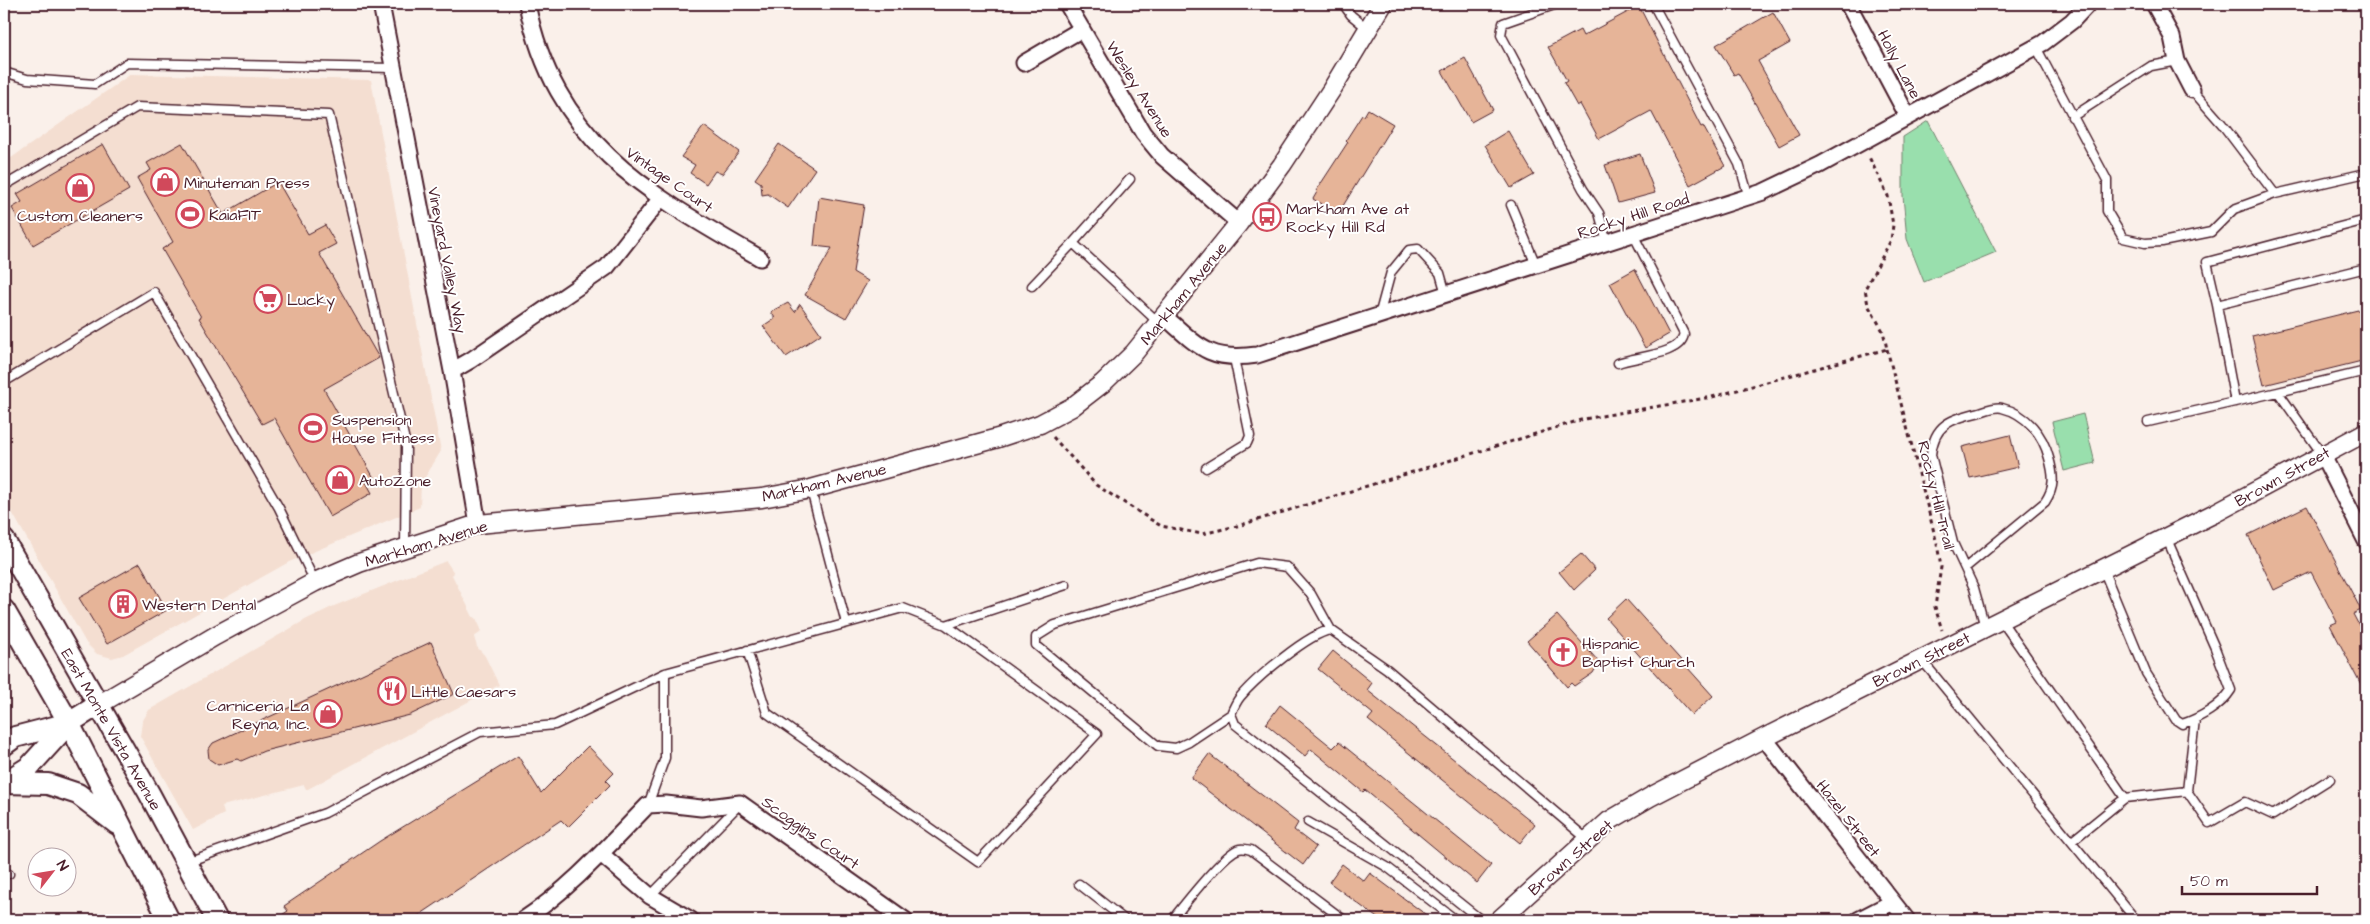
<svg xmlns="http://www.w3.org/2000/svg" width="2370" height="924" viewBox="0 0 2370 924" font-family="'Architects Daughter',sans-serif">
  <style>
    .built { fill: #f4ded1 }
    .green { fill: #99dfad; stroke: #727f6c }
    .building { fill: #e6b498; stroke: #4a1f2b }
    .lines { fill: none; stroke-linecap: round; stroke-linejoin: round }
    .service-casing { stroke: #4a1f2b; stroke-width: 11 }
    .minor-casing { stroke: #4a1f2b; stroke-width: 19 }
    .tertiary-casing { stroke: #4a1f2b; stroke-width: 21 }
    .secondary-casing { stroke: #4a1f2b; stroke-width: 24 }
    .path { stroke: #4a1f2b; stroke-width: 3; stroke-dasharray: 4 4; stroke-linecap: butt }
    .service { stroke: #fff; stroke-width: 8 }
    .minor { stroke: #fff; stroke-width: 15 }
    .tertiary { stroke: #fff; stroke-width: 18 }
    .secondary { stroke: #fff; stroke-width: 20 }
    .labels { text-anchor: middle; stroke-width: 4; stroke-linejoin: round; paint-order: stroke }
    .street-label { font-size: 16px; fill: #4a1f2b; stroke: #fff }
    .poi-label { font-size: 16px; fill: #4a1f2b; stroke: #fff; text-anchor: start }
  </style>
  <rect width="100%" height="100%" fill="#faf0ea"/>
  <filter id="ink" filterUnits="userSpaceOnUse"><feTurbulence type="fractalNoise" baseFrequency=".02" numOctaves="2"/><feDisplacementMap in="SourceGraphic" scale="10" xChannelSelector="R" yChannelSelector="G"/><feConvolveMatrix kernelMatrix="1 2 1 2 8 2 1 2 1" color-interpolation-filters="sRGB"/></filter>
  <g filter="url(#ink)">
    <!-- built -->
    <path class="built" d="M131 74 371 80 441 451 421 484 420 507 289 562 123 655 112 658 97 654 86 643 4 498V163Z
      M446 561 454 573 452 575 473 617 476 618 481 629 480 633 474 637 477 647 485 656 499 685 308 789H306L304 785 222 806 224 814 193 830 140 736 142 722 149 710 307 619 334 606Z"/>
    <!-- green -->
    <path class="green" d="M1928 121 1996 252 1924 282 1907 239 1903 196V137Z
      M2083 414 2095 463 2064 471 2052 422Z"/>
    <!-- building -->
    <path class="building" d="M1639 6 1701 127 1703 126 1725 166 1690 185 1651 111 1599 139 1580 104 1577 106 1564 83 1567 81 1548 47 1580 30 1583 36Z
      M1773 12 1790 43 1758 61 1799 135 1779 146 1738 73 1734 75 1716 45Z
      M1465 58 1493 110 1471 122 1442 71Z
      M1368 109 1393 124 1338 214 1313 199 1317 192 1316 191 1348 142 1346 140 1362 115 1364 116Z
      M704 126 739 152 722 174 715 171 706 184 690 173 695 165 681 157Z
      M1508 131 1534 175 1511 188 1485 145Z
      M182 143 223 214 278 182 308 234 325 225 336 244 319 253 379 358 324 389 374 478 366 482 372 493 330 517 274 418 262 424 199 318 201 317 162 249 173 242 137 178 151 170 147 163Z
      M103 144 129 190 33 245 12 208 22 202 17 194Z
      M779 144 815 169 788 208 768 194 762 195 761 183 755 179Z
      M1640 154 1655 193 1618 203 1605 165Z
      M819 197 864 205 853 272 868 281 846 318 805 295 832 248 814 246Z
      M1635 269 1669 334 1645 348 1610 283Z
      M788 303 795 312 800 304 821 334 786 357 763 326 775 318 771 312Z
      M2366 308V360L2264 385 2252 336Z
      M2010 435 2018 467 1970 478 1962 447Z
      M2307 506 2361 610 2353 614 2366 639V694L2330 625 2337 622 2311 572 2274 590 2248 535Z
      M1581 554 1595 570 1574 590 1559 572Z
      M140 563 167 610 107 644 79 598Z
      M1626 599 1713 696 1692 715 1606 618Z
      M1557 615 1599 662 1593 673 1574 686 1571 683 1567 687 1527 641Z
      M431 642 454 694 410 715 264 751 241 761 237 759 218 765 209 759 208 750 213 743Z
      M1333 651 1372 683 1367 690 1535 824 1520 843 1368 720 1373 714 1318 669Z
      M1280 705 1333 748 1339 742 1491 865 1477 883 1365 790 1363 792 1311 749 1305 756 1266 724Z
      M588 746 614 773 606 781 610 785 568 827 561 820 412 920H274L288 911 284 906 380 841 518 756 541 793Z
      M1209 754 1298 823 1294 830 1316 847 1303 865 1191 778Z
      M1342 864 1364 881 1370 873 1433 920H1380L1329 882Z"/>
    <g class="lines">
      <defs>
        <path id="service" d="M1347 4 1346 8 1351 15 1368 29
          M1557 4 1503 23 1501 35 1583 189 1599 213 1607 242
          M1653 4 1739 164 1749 197
          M2036 47 2107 180V211L2123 238 2145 243 2162 242 2211 232 2234 209 2275 194
          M4 72 27 79 95 84 127 63 393 68
          M2192 90 2222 124 2275 194 2366 173
          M2072 117 2151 66 2177 61
          M1130 179 1073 243 1159 323
          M4 186 137 107 329 115 406 445 405 547
          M1511 205 1536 265
          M1032 286 1073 243
          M2217 305 2207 262 2366 220
          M1379 316 1391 272 1409 250 1418 249 1440 273 1446 294
          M1618 363C1634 356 1681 356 1684 334L1633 234
          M4 382 154 292 279 508 315 582
          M2278 392 2366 371
          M2235 402 2217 305 2366 268
          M2148 422 2278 392 2322 454
          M1206 468 1247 443 1250 436 1234 358
          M811 490 846 623
          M1965 568 2045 502C2055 487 2054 476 2049 458 2043 435 2027 414 2002 408 1996 406 1986 410 1980 412 1952 419 1934 423 1931 455L1953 543 1974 588 1985 627
          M2103 569 2146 673 2176 720 2182 724C2200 718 2221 706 2231 690L2215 648 2166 537
          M2001 620 2125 798 2072 841
          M747 650 767 713 978 862 1097 734 946 625
          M1921 659 2136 920
          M665 673 903 608 946 625 1066 585
          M1231 714 1189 742 1176 748 1158 746 1036 645V637L1055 625 1257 563 1287 567 1311 594 1331 630
          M2187 791 2209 823 2245 802 2273 815 2330 779
          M2125 798 2187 791 2195 720
          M1308 822 1387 867 1456 920
          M187 862 325 813 480 732 555 725 665 673V758L648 805
          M4 872 9 874
          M1079 884 1125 920
          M650 896 739 805
          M1172 920C1183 906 1224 853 1239 849 1242 848 1247 849 1251 850L1344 920
          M1481 920 1235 724 1231 714C1233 709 1236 702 1240 697 1255 679 1309 633 1331 630L1387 669 1588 840"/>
        <path id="minor" d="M381 4 452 371 478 524
          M527 4C555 143 647 193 760 258
          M1067 4 1143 133 1162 156 1239 223
          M1848 4 1907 115
          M2154 4 2172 37 2177 61 2192 90
          M1024 63 1082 29
          M1164 316C1198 346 1209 362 1257 355L1763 192 1820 165 2043 43 2072 21 2088 4
          M452 371 471 360 607 267 661 198
          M2322 454 2366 541
          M1764 738 1907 920
          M601 854 650 896 691 920
          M523 920C570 889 609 845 648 805L666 804 701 808 740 803 905 920
          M1858 920 1893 902"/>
        <path id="tertiary" d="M98 705 215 636 315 582 359 563 478 524 762 498 811 489 998 438 1040 424 1072 407 1103 383 1134 353 1239 223 1282 165 1332 89 1383 4
          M1499 920 1609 821 1650 797 1764 738 2215 513 2366 432"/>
        <path id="secondary" d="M4 540 149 793 217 920
          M4 610 69 723 169 920
          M4 745 15 737 69 723
          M4 783 48 784 78 794 117 824
          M4 783 29 767 69 723 98 705"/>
      </defs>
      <!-- service casing -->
      <use href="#service" class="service-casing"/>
      <!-- minor casing -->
      <use href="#minor" class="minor-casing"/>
      <!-- tertiary casing -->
      <use href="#tertiary" class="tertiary-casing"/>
      <!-- secondary casing -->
      <use href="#secondary" class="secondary-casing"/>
      <!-- path -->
      <path class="path" d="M1887 349 1937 544 1941 567 1935 607 1942 630
        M1053 437 1096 485 1161 526 1202 534 1241 525 1584 419 1712 397 1887 349 1883 331 1868 305 1865 289 1891 240 1893 225 1888 196 1868 155"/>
      <!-- service -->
      <use href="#service" class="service"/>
      <!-- minor -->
      <use href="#minor" class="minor"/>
      <!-- tertiary -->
      <use href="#tertiary" class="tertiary"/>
      <!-- secondary -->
      <use href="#secondary" class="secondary"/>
    </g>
  </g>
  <!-- icons -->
  <defs>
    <symbol id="shop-ring" viewBox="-11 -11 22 22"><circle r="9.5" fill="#fff" stroke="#d1495b" stroke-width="1.5"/><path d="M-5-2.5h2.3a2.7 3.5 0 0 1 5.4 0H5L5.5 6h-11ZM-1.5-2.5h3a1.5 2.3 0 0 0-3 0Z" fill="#d1495b"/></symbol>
    <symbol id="stadium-ring" viewBox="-11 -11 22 22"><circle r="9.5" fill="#fff" stroke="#d1495b" stroke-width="1.5"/><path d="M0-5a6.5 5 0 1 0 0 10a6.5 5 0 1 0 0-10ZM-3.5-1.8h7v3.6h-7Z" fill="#d1495b"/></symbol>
    <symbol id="bus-ring" viewBox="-11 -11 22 22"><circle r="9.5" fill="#fff" stroke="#d1495b" stroke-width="1.5"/><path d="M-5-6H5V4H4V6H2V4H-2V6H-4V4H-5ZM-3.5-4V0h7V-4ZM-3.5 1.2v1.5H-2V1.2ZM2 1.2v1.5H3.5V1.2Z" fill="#d1495b"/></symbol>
    <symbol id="supermarket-ring" viewBox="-11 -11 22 22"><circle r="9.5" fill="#fff" stroke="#d1495b" stroke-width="1.5"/><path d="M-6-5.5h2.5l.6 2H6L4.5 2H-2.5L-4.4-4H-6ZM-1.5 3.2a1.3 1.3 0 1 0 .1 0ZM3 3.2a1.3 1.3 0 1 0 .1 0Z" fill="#d1495b"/></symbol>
    <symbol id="building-ring" viewBox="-11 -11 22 22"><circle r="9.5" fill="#fff" stroke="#d1495b" stroke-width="1.5"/><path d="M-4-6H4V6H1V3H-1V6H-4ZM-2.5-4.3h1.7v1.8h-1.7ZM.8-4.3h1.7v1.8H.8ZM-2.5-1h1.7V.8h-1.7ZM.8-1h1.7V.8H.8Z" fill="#d1495b"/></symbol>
    <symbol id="church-ring" viewBox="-11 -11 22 22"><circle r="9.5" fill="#fff" stroke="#d1495b" stroke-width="1.5"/><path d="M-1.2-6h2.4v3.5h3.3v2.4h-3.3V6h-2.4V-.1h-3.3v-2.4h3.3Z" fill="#d1495b"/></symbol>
    <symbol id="restaurant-ring" viewBox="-11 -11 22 22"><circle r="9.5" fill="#fff" stroke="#d1495b" stroke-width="1.5"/><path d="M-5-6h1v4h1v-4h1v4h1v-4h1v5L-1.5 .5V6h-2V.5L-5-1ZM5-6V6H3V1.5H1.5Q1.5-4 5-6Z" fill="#d1495b"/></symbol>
  </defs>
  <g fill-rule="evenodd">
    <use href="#shop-ring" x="149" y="166" width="32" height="32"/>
    <use href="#shop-ring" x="64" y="172" width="32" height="32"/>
    <use href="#stadium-ring" x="174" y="198" width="32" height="32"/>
    <use href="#bus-ring" x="1251" y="201" width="32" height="32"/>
    <use href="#supermarket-ring" x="252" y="283" width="32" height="32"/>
    <use href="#stadium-ring" x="297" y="412" width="32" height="32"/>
    <use href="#shop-ring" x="324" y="464" width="32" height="32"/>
    <use href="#building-ring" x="107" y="588" width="32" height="32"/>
    <use href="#church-ring" x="1547" y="636" width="32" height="32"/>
    <use href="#restaurant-ring" x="376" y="675" width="32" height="32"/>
    <use href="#shop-ring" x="312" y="698" width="32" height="32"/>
  </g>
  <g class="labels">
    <!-- street labels -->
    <g class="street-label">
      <text transform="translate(1900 64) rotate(62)" y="6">Holly Lane</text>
      <text transform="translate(1140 89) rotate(58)" y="6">Wesley Avenue</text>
      <text transform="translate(670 179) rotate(35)" y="6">Vintage Court</text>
      <text transform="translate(1633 215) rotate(-18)" y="6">Rocky Hill Road</text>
      <text transform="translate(448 260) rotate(79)" y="6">Vineyard Valley Way</text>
      <text transform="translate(1183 293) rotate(-51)" y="6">Markham Avenue</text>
      <text transform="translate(2282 476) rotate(-29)" y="6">Brown Street</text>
      <text transform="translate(824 482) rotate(-13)" y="6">Markham Avenue</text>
      <text transform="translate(1937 495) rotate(76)" y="6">Rocky Hill Trail</text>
      <text transform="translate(426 543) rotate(-17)" y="6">Markham Avenue</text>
      <text transform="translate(1921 659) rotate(-26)" y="6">Brown Street</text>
      <text transform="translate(112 729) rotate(60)" y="6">East Monte Vista Avenue</text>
      <text transform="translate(1849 818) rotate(52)" y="6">Hazel Street</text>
      <text transform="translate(811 832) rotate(35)" y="6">Scoggins Court</text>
      <text transform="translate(1570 857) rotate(-41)" y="6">Brown Street</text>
    </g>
    <!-- poi labels -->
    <g class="poi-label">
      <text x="184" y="188">Minuteman Press</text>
      <text x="1286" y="214">Markham Ave at<tspan x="1286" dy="18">Rocky Hill Rd</tspan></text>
      <text x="209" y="220">KaiaFIT</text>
      <text x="80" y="221" text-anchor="middle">Custom Cleaners</text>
      <text x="287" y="305">Lucky</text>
      <text x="332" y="425">Suspension<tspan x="332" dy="18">House Fitness</tspan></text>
      <text x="359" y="486">AutoZone</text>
      <text x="142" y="610">Western Dental</text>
      <text x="1582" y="649">Hispanic<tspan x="1582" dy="18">Baptist Church</tspan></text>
      <text x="411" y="697">Little Caesars</text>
      <text x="309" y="711" text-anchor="end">Carniceria La<tspan x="309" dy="18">Reyna, Inc.</tspan></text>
    </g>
  </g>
  <!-- margin -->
  <rect width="2370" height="924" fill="none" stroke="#fff" stroke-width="20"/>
  <rect x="10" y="10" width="2350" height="904" fill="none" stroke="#4a1f2b" stroke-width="2" filter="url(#ink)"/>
  <!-- north arrow -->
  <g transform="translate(52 872) rotate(59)"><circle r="24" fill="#ffffff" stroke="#b7a5aa"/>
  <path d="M0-4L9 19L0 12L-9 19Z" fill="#d1495b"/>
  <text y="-8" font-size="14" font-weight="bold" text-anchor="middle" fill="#4a1f2b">N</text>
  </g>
  <!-- scale -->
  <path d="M2182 886v8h135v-8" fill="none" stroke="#4a1f2b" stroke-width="2.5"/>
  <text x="2190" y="886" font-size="15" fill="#4a1f2b" stroke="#ffffff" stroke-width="4" paint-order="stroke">50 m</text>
</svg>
